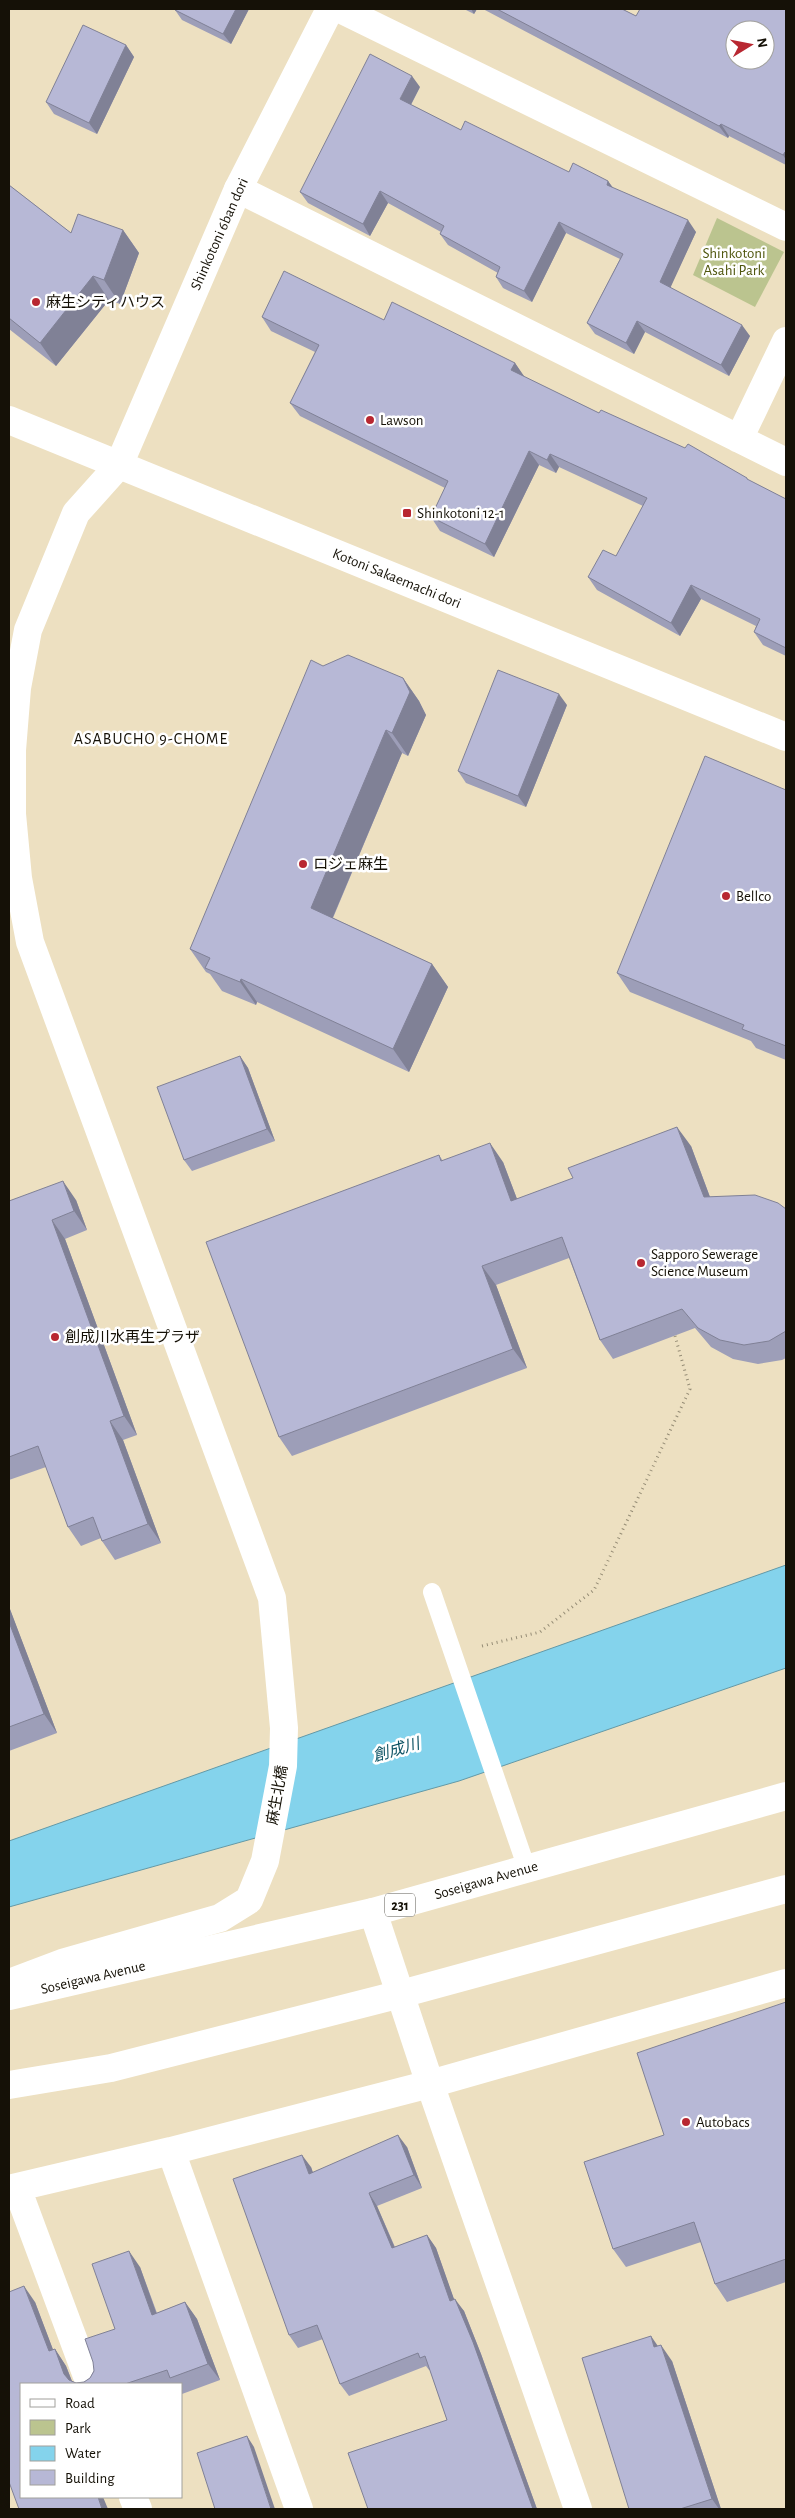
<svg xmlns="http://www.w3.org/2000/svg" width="795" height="2518" viewBox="0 0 795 2518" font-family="'Alegreya Sans','Noto Sans JP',sans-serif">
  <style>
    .green { fill: #bbc48f }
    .water { fill: #84d3ec; stroke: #6399a7 }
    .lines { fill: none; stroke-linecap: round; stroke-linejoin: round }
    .path { stroke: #968d76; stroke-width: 3; stroke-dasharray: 1 4; stroke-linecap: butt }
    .lane { stroke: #fff; stroke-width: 18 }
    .street { stroke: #fff; stroke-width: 28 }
    .secondary { stroke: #fff; stroke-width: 28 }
    .highway { stroke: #fff; stroke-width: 28 }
    .wall { fill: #9d9eb8 }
    .shaded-wall { fill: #808196 }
    .building { fill: #b7b8d6; stroke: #808196; fill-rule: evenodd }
    .poi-dot { fill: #b82731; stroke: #fff; stroke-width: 2 }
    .labels { text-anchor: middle; stroke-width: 5; stroke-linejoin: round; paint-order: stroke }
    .shield { fill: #fff; stroke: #5b5851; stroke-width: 1 }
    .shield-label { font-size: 14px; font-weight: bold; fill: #151107 }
    .street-label { font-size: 15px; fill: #151107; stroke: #fff }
    .park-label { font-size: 15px; fill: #4f560d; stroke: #fff }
    .poi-label { font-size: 15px; fill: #151107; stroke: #fff; text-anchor: start }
    .neighbourhood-label { font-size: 16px; letter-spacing: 1px; fill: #151107; stroke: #fff }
    .water-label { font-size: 16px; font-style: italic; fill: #0f5465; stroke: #fff }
  </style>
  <rect width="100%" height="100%" fill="#ede0c1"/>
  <!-- green -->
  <path class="green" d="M717 218 784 252 755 307 693 275Z"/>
  <!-- water -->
  <path class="water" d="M786 1565V1668L459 1781 9 1907V1841Z"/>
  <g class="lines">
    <!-- path -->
    <path class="path" d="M482 1646 540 1632 594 1590 690 1389 675 1336"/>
    <!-- lane -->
    <path class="lane" d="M432 1592 527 1869"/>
    <!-- street -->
    <path class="street" d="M340 9 786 227
      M238 189 786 462
      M739 439 786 341
      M373 1912 430 2084 578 2509
      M9 1983 62 1963 220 1918 249 1900 265 1861 283 1766 284 1728 272 1598 30 942 18 878 12 814V750L17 688 28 630 76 513 119 465
      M171 2151 299 2509
      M17 2188 90 2384
      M9 2189 171 2151 430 2084 786 1983
      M133 2497 138 2509"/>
    <!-- secondary -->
    <path class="secondary" d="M9 420 786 737
      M119 465 238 189 330 9"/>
    <!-- highway -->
    <path class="highway" d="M9 1996 373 1912 786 1796
      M9 2085 111 2068 401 1994 786 1889"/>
  </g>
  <!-- wall -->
  <path class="wall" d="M175 9H249L231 44 182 20 175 10Z
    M464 9H477L474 14Z
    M483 9H622L636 16 786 9V165L729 136 728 138Z
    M126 45 134 57 97 134 54 114 46 102Z
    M420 87 411 105 461 130 569 172 608 181 613 188 696 232 670 287 750 336 729 376 645 332 634 354 595 334 587 323 620 259 566 233 532 302 503 288 496 277 498 273 448 245 440 234 441 232 388 203 370 236 308 203 300 192Z
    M9 185 71 233 123 230 139 253 120 304 109 300 56 366 9 329Z
    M262 317 384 320 515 363 524 377 599 413 750 481 786 499V656L763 645 754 632 756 626 701 599 680 636 597 590 588 577 616 556 643 506 559 467 556 473 539 465 494 557 440 531 431 517 445 488 300 416 290 403 315 352 271 331Z
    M323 666 403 678 419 701 426 715 408 756 402 753 333 918 432 964 448 987 409 1072 257 1002 256 1005 222 991 210 974 206 972 190 949Z
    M567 705 526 807 466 783 458 771Z
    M786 790V1060L756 1048 751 1041 630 992 617 973Z
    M240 1056 248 1068 275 1141 192 1171 184 1160Z
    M691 1146 710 1197 786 1209V1358L782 1360 758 1364 733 1359 711 1347 695 1328 613 1359 600 1340 569 1258 496 1285 527 1368 292 1456 279 1437 439 1155 443 1161 503 1162 517 1199Z
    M76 1200 87 1230 65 1239 137 1435 123 1440 161 1543 115 1560 102 1541 101 1538 81 1546 68 1527 46 1467 9 1480V1201Z
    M9 1607 57 1733 9 1751Z
    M786 2002V2282L727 2302 715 2284 701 2242 626 2267 613 2249Z
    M407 2147 422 2188 377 2206 395 2247 427 2235 436 2248 454 2300 464 2311 481 2354 537 2509H368L447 2420 430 2370H429L426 2366 349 2396 340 2384 323 2339 298 2348 289 2335 311 2167 313 2173Z
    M140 2267 157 2313 185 2302 197 2319 220 2380 182 2394 181 2384H21L35 2302 53 2350 55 2349 66 2366 72 2381 76 2383 84 2382 90 2378 115 2329Z
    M672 2361 721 2509H629Z"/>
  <!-- shaded-wall -->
  <path class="shaded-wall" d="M236 9H249L231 44 223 34Z
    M471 9H477L474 14Z
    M126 45 134 57 97 134 89 123Z
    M412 76 420 87 408 110 400 99Z
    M721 124 729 136 728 138 719 126Z
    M785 152 786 154V160L783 155Z
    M608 181 616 192 607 185Z
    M380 191 388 203 370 236 363 224Z
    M688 220 696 232 668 293 660 282Z
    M559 222 566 233 532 302 524 291Z
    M123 230 139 253 120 304 104 280Z
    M93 276 109 300 56 366 40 343Z
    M637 321 645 332 634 354 626 343Z
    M742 325 750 336 729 376 721 365Z
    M515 363 524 376 521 384 511 370Z
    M529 451 539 465 494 557 485 544Z
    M550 454 559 467 556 473 547 460Z
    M691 585 701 599 680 636 671 623Z
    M403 678 419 701 426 715 408 756 392 733Z
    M559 694 567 705 526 807 518 796Z
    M386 730 402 753 327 931 311 908Z
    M432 964 448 987 409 1072 393 1049Z
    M241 979 257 1002 256 1005 240 982Z
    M240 1056 248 1068 275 1141 267 1129Z
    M677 1127 691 1146 717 1216 704 1197Z
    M490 1143 503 1162 525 1220 511 1201Z
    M63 1181 76 1200 87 1230 74 1211Z
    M52 1220 65 1239 137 1435 124 1416Z
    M482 1266 496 1285 527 1368 513 1349Z
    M110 1421 123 1440 161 1543 148 1524Z
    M9 1607 10 1609 57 1733 44 1714 9 1622Z
    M398 2135 407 2147 422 2188 414 2175Z
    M302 2155 311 2167 318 2187 309 2174Z
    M369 2193 377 2206 400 2260 392 2248Z
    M427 2235 436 2248 459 2313 450 2301Z
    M129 2251 140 2267 163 2332 152 2315Z
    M24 2286 35 2302 60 2368 49 2351Z
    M455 2299 464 2311 481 2354 537 2509H533Z
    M185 2302 197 2319 220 2380 208 2364Z
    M651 2336 662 2352 654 2347Z
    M661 2345 672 2361 721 2509H719L712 2499Z
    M55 2349 66 2366 73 2384H72L64 2374Z
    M247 2436 254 2447 275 2509H271Z
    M98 2497H103L108 2509H102Z"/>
  <!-- building -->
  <path class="building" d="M175 9H236L223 34 175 10Z
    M497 9H622L636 16 640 9H786V153L785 152 783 155 721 124 719 126ZM735 30H765V60H735Z
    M83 25 126 45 89 123 46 102Z
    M370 54 412 76 400 99 461 130 465 121 569 172 573 163 608 181 607 185 688 220 660 282 742 325 721 365 637 321 626 343 587 323 623 254 559 222 524 291 496 277 500 267 440 234 444 226 380 191 363 224 300 192Z
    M9 185 71 233 78 214 123 230 104 280 93 276 40 343 9 318Z
    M284 271 384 320 392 302 515 363 511 370 599 413 601 410 685 448 688 444 747 478V479L786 499V648L754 632 760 619 691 585 671 623 588 577 603 550 616 556 647 498 550 454 547 460 529 451 485 544 431 517 448 481 290 403 319 345 262 317Z
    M348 655 403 678 410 692 392 733 386 730 311 908 432 964 393 1049 241 979 240 982 205 968 210 958 190 949 311 660 323 666Z
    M498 670 559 694 518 796 458 771Z
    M705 756 786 790V1046L742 1029 744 1025 617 973Z
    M240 1056 267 1129 184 1160 157 1087Z
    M677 1127 704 1197 755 1195 778 1203 786 1209V1331L769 1341 744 1345 720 1340 698 1328 682 1309 600 1340 562 1237 482 1266 513 1349 279 1437 206 1242 439 1155 441 1161 490 1143 511 1201 573 1178 568 1168Z
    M63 1181 74 1211 52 1220 124 1416 110 1421 148 1524 102 1541 93 1517 68 1527 38 1446 9 1457V1201Z
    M9 1622 44 1714 9 1727Z
    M786 2002V2259L715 2284 694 2222 613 2249 584 2162 664 2135 637 2053Z
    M398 2135 414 2175 369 2193 392 2248 427 2235 450 2301 455 2299 473 2342 533 2509H368L348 2453 447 2420 425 2356 420 2358 418 2353 340 2384 317 2325 289 2335 233 2179 302 2155 309 2174Z
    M129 2251 152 2315 185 2302 208 2364 170 2378 167 2370 125 2384H21V2497H98L102 2509H19L9 2482V2292L24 2286 49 2351 55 2349 64 2374 69 2380 76 2383 84 2382 90 2378 94 2371 93 2362 85 2339 115 2329 92 2264Z
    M651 2336 654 2347 661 2345 712 2499 680 2509H629L582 2358Z
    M247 2436 271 2509H215L197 2453Z"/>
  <!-- markers -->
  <g class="poi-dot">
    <circle cx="36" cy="302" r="5"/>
    <circle cx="370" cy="420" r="5"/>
    <rect x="402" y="508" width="10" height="10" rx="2.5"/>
    <circle cx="303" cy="864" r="5"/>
    <circle cx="726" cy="896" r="5"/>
    <circle cx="641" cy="1263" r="5"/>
    <circle cx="55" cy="1337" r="5"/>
    <circle cx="686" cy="2122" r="5"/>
  </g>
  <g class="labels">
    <!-- shield labels -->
    <rect class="shield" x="385" y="1893.5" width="30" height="23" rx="4"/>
    <g class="shield-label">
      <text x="400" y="1910">231</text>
    </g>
    <!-- street labels -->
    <g class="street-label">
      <text transform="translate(219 234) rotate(-66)" y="5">Shinkotoni 6ban dori</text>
      <text transform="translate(397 578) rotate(22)" y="5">Kotoni Sakaemachi dori</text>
      <text transform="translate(277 1795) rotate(-80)" y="5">麻生北橋</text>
      <text transform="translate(486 1880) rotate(-16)" y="5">Soseigawa Avenue</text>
      <text transform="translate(93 1977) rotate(-13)" y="5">Soseigawa Avenue</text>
    </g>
    <!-- park labels -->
    <g class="park-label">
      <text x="734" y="258">Shinkotoni<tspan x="734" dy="17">Asahi Park</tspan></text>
    </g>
    <!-- poi labels -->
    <g class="poi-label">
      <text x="46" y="307">麻生シティハウス</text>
      <text x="380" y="425">Lawson</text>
      <text x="417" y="518">Shinkotoni 12-1</text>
      <text x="313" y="869">ロジェ麻生</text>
      <text x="736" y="901">Bellco</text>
      <text x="651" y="1259">Sapporo Sewerage<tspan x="651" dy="17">Science Museum</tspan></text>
      <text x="65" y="1342">創成川水再生プラザ</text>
      <text x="696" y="2127">Autobacs</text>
    </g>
    <!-- neighbourhood labels -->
    <g class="neighbourhood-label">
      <text x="151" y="744">ASABUCHO 9-CHOME</text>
    </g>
    <!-- water labels -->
    <g class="water-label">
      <text transform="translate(396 1749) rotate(-16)" y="6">創成川</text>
    </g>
  </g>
  <!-- border -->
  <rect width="795" height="2518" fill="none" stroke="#151107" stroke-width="20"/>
  <!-- legend -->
  <rect x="20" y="2383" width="162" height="115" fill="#ffffff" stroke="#a1a09c"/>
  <rect x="30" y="2399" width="25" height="8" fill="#ffffff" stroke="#a1a09c"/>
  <text x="65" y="2408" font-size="15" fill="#151107">Road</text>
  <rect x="30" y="2420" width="25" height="15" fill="#bbc48f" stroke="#a1a09c"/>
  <text x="65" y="2433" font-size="15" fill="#151107">Park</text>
  <rect x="30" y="2446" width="25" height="15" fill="#84d3ec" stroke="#a1a09c"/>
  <text x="65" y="2458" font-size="15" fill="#151107">Water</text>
  <rect x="30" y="2470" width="25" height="15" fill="#b7b8d6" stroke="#a1a09c"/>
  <text x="65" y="2483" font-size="15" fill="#151107">Building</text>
  <!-- north arrow -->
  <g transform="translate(750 45) rotate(80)"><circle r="24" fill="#ffffff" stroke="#a1a09c"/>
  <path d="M0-4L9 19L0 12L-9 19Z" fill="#b82731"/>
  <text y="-8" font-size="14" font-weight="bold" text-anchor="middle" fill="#151107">N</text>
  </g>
</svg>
